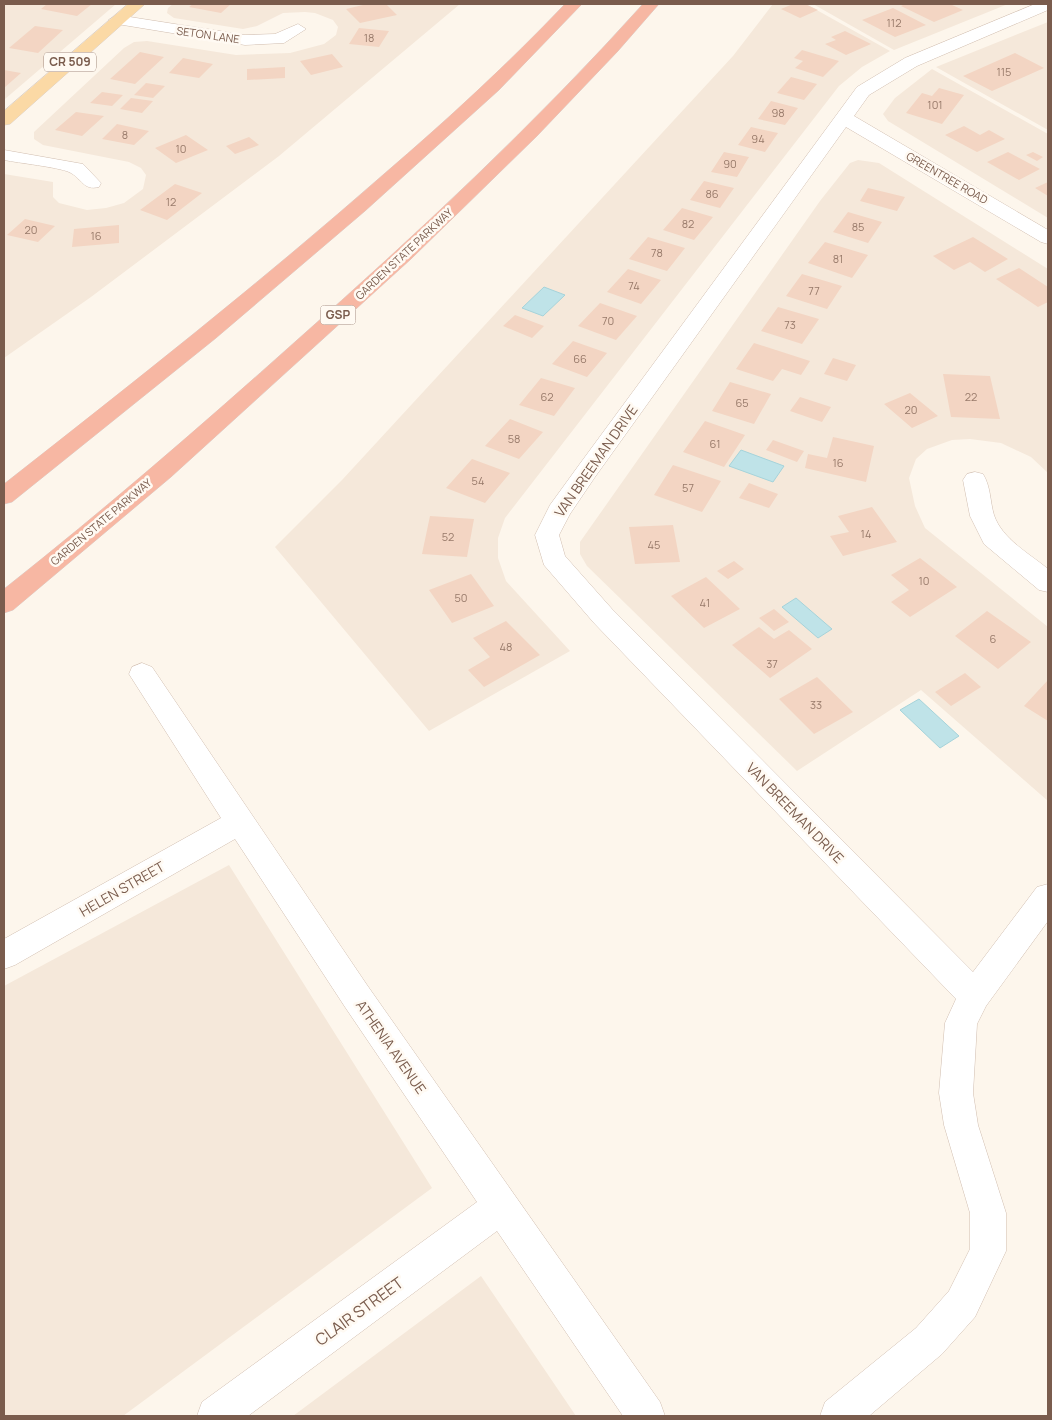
<svg xmlns="http://www.w3.org/2000/svg" width="1052" height="1420" viewBox="0 0 1052 1420" font-family="Manrope,sans-serif">
  <style>
    .residential { fill: #f5e8da }
    .water { fill: #bfe3e8; stroke: #a5d3da }
    .building { fill: #f3d5c3 }
    .lines { fill: none; stroke-linecap: round; stroke-linejoin: round }
    .minor-casing { stroke: #d1beb0; stroke-width: 1 }
    .primary-casing { stroke: #dad1cd; stroke-width: 1 }
    .motorway-casing { stroke: #dad1cd; stroke-width: 1 }
    .minor { fill: #fff; fill-rule: evenodd }
    .primary { fill: #fbd9a5; fill-rule: evenodd }
    .motorway { fill: #f7b7a3; fill-rule: evenodd }
    .labels { text-anchor: middle; stroke-width: 5; stroke-linejoin: round; paint-order: stroke }
    .number-label { font-size: 11px; fill: #987a6a }
    .far-street-label { font-size: 11px; fill: #7a5c4d; stroke: #fffaf3 }
    .shield { fill: #fffaf3; stroke: #a28b7f; stroke-width: 1 }
    .shield-label { font-size: 12px; font-weight: bold; fill: #7a5c4d }
    .street-label { font-size: 14px; fill: #7a5c4d; stroke: #fffaf3 }
    .near-street-label { font-size: 16px; fill: #7a5c4d; stroke: #fffaf3 }
  </style>
  <rect width="100%" height="100%" fill="#fdf6ec"/>
  <!-- residential -->
  <path class="residential" d="M4 4H116L5 99Z
    M173 4H460L279 156 91 297 4 358V174L53 182V197L59 203 87 210 106 208 124 203 143 189 146 175 141 168 129 162 43 145 34 139V132L124 48 134 42 147 41 236 55 290 53 324 44 336 35 338 27 333 20 315 13 305 12 283 13 257 26 243 29 174 18 167 13 168 8Z
    M773 4H806L890 51 862 67 839 86 505 518 498 538V558L506 581 570 651 429 731 275 547 342 480 733 56Z
    M813 4H1008L894 50Z
    M1048 22V130L936 67Z
    M932 69 1048 134V218L888 121 883 114 895 98Z
    M858 160 879 163 1048 269V473L1031 457 1001 443 970 439 952 440 927 449 916 459 909 478 915 506 925 528 1048 627V801L921 690 797 771 587 566 580 554V542L820 201 850 163Z
    M229 865 432 1188 123 1416H4V986Z
    M481 1276 576 1416H293Z"/>
  <!-- water -->
  <path class="water" d="M544 287 565 295 543 316 522 308Z
    M741 450 784 466 773 482 729 466Z
    M796 598 832 629 818 638 782 607Z
    M919 699 959 736 940 748 900 710Z"/>
  <!-- building -->
  <path class="building" d="M47 4H92L77 16 41 9Z
    M193 4H231L221 13 189 7Z
    M367 4H386L397 15 360 23 346 9Z
    M793 4H805L818 10 800 18 781 9Z
    M905 4H950L963 10 934 22 901 6Z
    M893 8 926 25 895 37 862 20Z
    M35 26 63 30 38 53 9 48Z
    M359 28 389 31 379 47 349 44Z
    M845 31 871 44 846 55 825 44 836 40 831 37Z
    M802 50 839 61 823 77 795 68 803 61 794 58Z
    M140 52 164 57 135 84 110 79Z
    M1015 53 1044 68 992 91 963 76Z
    M332 54 343 67 311 75 300 61Z
    M183 58 213 64 199 78 169 73Z
    M285 67V78L247 80V69Z
    M4 70 21 73 4 88Z
    M791 77 817 84 804 100 777 93Z
    M146 83 165 86 153 98 134 95Z
    M939 88 964 95 942 124 906 113 922 93 932 96Z
    M102 92 123 95 112 106 90 103Z
    M131 98 153 101 142 113 120 109Z
    M771 101 798 108 785 125 758 119Z
    M76 112 104 116 82 136 55 130Z
    M117 124 149 131 134 145 102 139Z
    M964 126 980 135 989 130 1005 139 977 152 945 135Z
    M751 127 778 133 765 152 738 145Z
    M186 135 208 150 176 163 155 148Z
    M249 137 259 145 235 154 226 146Z
    M724 152 749 157 737 177 711 172Z
    M1008 152 1040 169 1019 180 987 162Z
    M1033 152 1043 157 1037 161 1026 155Z
    M704 181 734 188 720 208 690 200Z
    M1048 182V196L1035 188Z
    M175 184 202 193 167 220 140 210Z
    M868 188 905 197 897 211 860 201Z
    M682 208 713 217 694 240 663 230Z
    M848 212 882 222 868 243 833 232Z
    M25 219 55 226 38 242 7 235Z
    M119 225V243L72 247 74 229Z
    M648 237 685 248 667 271 629 259Z
    M973 237 1008 259 985 272 970 262 954 270 933 256Z
    M825 242 868 255 852 278 808 263Z
    M1019 268 1048 287V302L1038 307 996 279Z
    M628 269 661 280 641 304 607 292Z
    M802 274 842 286 827 309 786 296Z
    M600 303 637 316 616 340 578 326Z
    M778 307 819 319 802 344 761 331Z
    M515 315 544 326 532 338 503 326Z
    M573 341 607 353 587 377 552 364Z
    M754 343 810 361 801 375 782 369 773 381 736 369Z
    M833 358 856 365 847 381 824 374Z
    M943 374 990 376 1000 419 951 417Z
    M541 378 575 388 554 416 519 405Z
    M730 382 771 394 754 424 712 411Z
    M910 393 938 416 912 428 884 404Z
    M800 397 831 407 822 422 790 411Z
    M510 419 543 432 519 459 485 446Z
    M705 421 745 435 724 467 683 452Z
    M833 437 874 446 866 482 805 468 808 454 827 458Z
    M773 440 804 451 797 462 766 450Z
    M472 459 510 473 485 503 446 488Z
    M673 465 721 481 702 512 654 495Z
    M749 483 778 494 769 508 739 498Z
    M872 507 897 542 843 556 830 536 849 532 838 516Z
    M430 516 474 519 467 557 422 554Z
    M673 525 680 562 635 564 629 527Z
    M920 558 957 587 910 617 891 602 909 590 891 575Z
    M734 561 744 569 728 579 717 571Z
    M471 574 494 606 452 623 429 590Z
    M706 577 740 609 704 628 671 596Z
    M774 609 789 622 774 631 759 618Z
    M987 611 1031 642 998 669 955 636Z
    M506 621 540 655 484 687 468 670 490 657 473 638Z
    M759 627 774 639 789 630 812 649 770 678 732 645Z
    M965 673 981 687 951 706 935 692Z
    M817 677 853 712 814 734 779 699Z
    M1048 680V721L1024 706Z"/>
  <g class="lines">
    <defs>
      <path id="minor" d="M1035 4H1048V10L917 66 869 95 854 116 1048 230V244L1041 242 846 127 595 477 570 514 559 535 565 556 612 609 973 972 1037 887 1048 884V921L986 1006 977 1024 973 1093 978 1125 1006 1213V1251L975 1317 942 1354 869 1416H820L825 1402 916 1328 949 1291 970 1249V1213L944 1125 939 1093 945 1023 956 999 594 623 544 565 535 535 550 505 579 465 857 87 905 58Z
        M117 15 245 35 275 34 298 24 306 29 284 43 245 45 111 23 109 20Z
        M4 150 83 164 101 183 99 187C83 191 82 178 69 172 57 167 19 163 4 160Z
        M975 472 983 474C991 487 990 502 994 515 1002 539 1030 554 1048 569V592L1039 590 984 544 970 516 963 480 967 474Z
        M142 663 152 667 367 985 660 1402 665 1416H623L497 1231 248 1416H197L202 1402 477 1202 345 1007 235 839 15 965 4 969V939L221 818 129 674 132 667Z"/>
      <path id="primary" d="M128 4H145L10 124 4 125V111Z"/>
      <path id="motorway" d="M565 4H582L499 90 365 211 216 338 12 502 4 504V484C133 383 261 282 384 174 447 120 508 64 565 4Z
        M643 4H659L618 51 537 136 411 259 171 477 13 610 4 613V589C104 510 201 426 296 341 417 234 535 124 643 4Z"/>
    </defs>
    <!-- minor casing -->
    <use href="#minor" class="minor-casing"/>
    <!-- primary casing -->
    <use href="#primary" class="primary-casing"/>
    <!-- motorway casing -->
    <use href="#motorway" class="motorway-casing"/>
    <!-- minor -->
    <use href="#minor" class="minor"/>
    <!-- primary -->
    <use href="#primary" class="primary"/>
    <!-- motorway -->
    <use href="#motorway" class="motorway"/>
  </g>
  <g class="labels">
    <!-- number labels -->
    <g class="number-label">
      <text x="894" y="27">112</text>
      <text x="369" y="42">18</text>
      <text x="1004" y="76">115</text>
      <text x="935" y="109">101</text>
      <text x="778" y="117">98</text>
      <text x="125" y="139">8</text>
      <text x="758" y="143">94</text>
      <text x="181" y="153">10</text>
      <text x="730" y="168">90</text>
      <text x="712" y="198">86</text>
      <text x="171" y="206">12</text>
      <text x="688" y="228">82</text>
      <text x="858" y="231">85</text>
      <text x="31" y="234">20</text>
      <text x="96" y="240">16</text>
      <text x="657" y="257">78</text>
      <text x="838" y="263">81</text>
      <text x="634" y="290">74</text>
      <text x="814" y="295">77</text>
      <text x="608" y="325">70</text>
      <text x="790" y="329">73</text>
      <text x="580" y="363">66</text>
      <text x="547" y="401">62</text>
      <text x="971" y="401">22</text>
      <text x="742" y="407">65</text>
      <text x="911" y="414">20</text>
      <text x="514" y="443">58</text>
      <text x="715" y="448">61</text>
      <text x="838" y="467">16</text>
      <text x="478" y="485">54</text>
      <text x="688" y="492">57</text>
      <text x="866" y="538">14</text>
      <text x="448" y="541">52</text>
      <text x="654" y="549">45</text>
      <text x="924" y="585">10</text>
      <text x="461" y="602">50</text>
      <text x="705" y="607">41</text>
      <text x="993" y="643">6</text>
      <text x="506" y="651">48</text>
      <text x="772" y="668">37</text>
      <text x="816" y="709">33</text>
    </g>
    <!-- far-street labels -->
    <g class="far-street-label">
      <text transform="translate(208 35) rotate(8)" y="4">SETON LANE</text>
      <text transform="translate(947 178) rotate(30)" y="4">GREENTREE ROAD</text>
      <text transform="translate(404 254) rotate(-43)" y="4">GARDEN STATE PARKWAY</text>
      <text transform="translate(101 522) rotate(-40)" y="4">GARDEN STATE PARKWAY</text>
    </g>
    <!-- shield labels -->
    <g class="shield">
      <rect x="44" y="52.5" width="52" height="19" rx="4"/>
      <rect x="320.5" y="305.5" width="35" height="19" rx="4"/>
    </g>
    <g class="shield-label">
      <text x="70" y="66">CR 509</text>
      <text x="338" y="319">GSP</text>
    </g>
    <!-- street labels -->
    <g class="street-label">
      <text transform="translate(596 461) rotate(-55)" y="5">VAN BREEMAN DRIVE</text>
      <text transform="translate(795 813) rotate(46)" y="5">VAN BREEMAN DRIVE</text>
      <text transform="translate(122 889) rotate(-30)" y="5">HELEN STREET</text>
      <text transform="translate(391 1047) rotate(55)" y="5">ATHENIA AVENUE</text>
    </g>
    <!-- near-street labels -->
    <g class="near-street-label">
      <text transform="translate(359 1311) rotate(-36)" y="6">CLAIR STREET</text>
    </g>
  </g>
  <!-- border -->
  <rect width="1052" height="1420" fill="none" stroke="#7a5c4d" stroke-width="10"/>
</svg>
